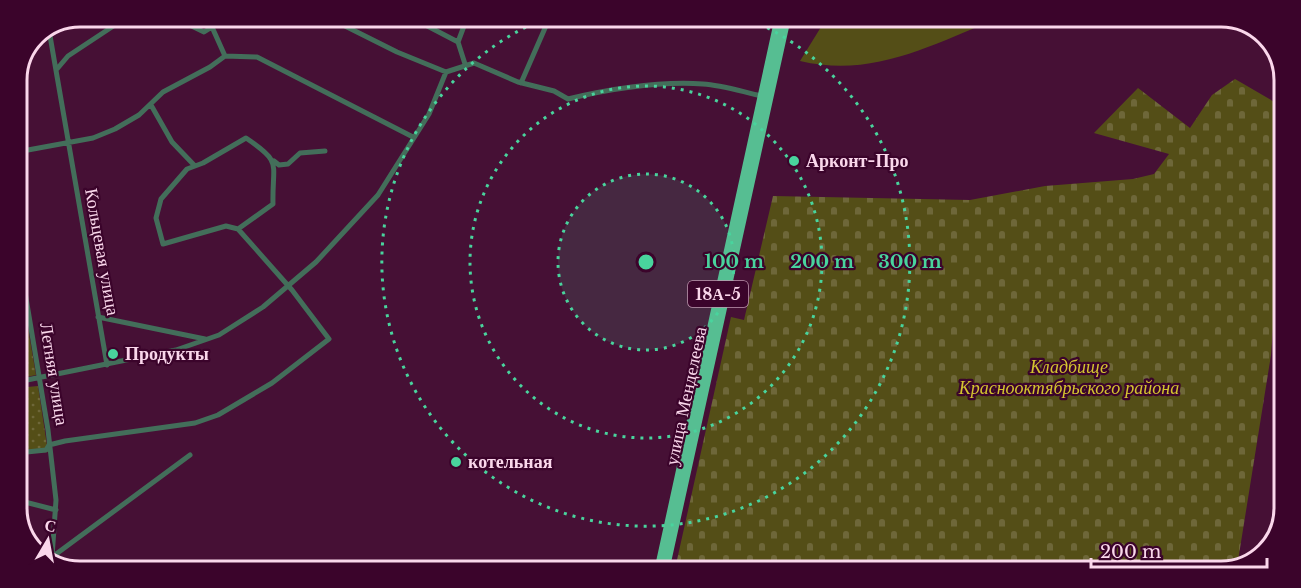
<svg xmlns="http://www.w3.org/2000/svg" width="1301" height="588" viewBox="0 0 1301 588" font-family="'Libre Baskerville',serif">
  <style>
    .grass { fill: url(#grass-dots) }
    .cemetery { fill: url(#cemetery-stones) }
    .garden { fill: #544e17 }
    .lines { fill: none; stroke-linecap: round; stroke-linejoin: round }
    .minor { stroke: #436e5a; stroke-width: 5 }
    .trunk { stroke: #56be92; stroke-width: 9 }
    .rail-casing { stroke: #c69db6; stroke-width: 4 }
    .rail { stroke: #3b042b; stroke-width: 1.5; stroke-dasharray: 4.5; stroke-linecap: butt }
    .ring { fill: none; stroke: #49d49d; stroke-width: 3; stroke-dasharray: 3 6 }
    .poi-dot { fill: #49d49d; stroke: #3b042b; stroke-width: 2 }
    .labels { text-anchor: middle; stroke-width: 4.5; stroke-linejoin: round; paint-order: stroke }
    .shield { fill: #3b042b; stroke: #c198b1; stroke-width: 1.5 }
    .shield-label { font-size: 16px; font-weight: bold; fill: #fad7eb }
    .poi-label { font-size: 18px; font-weight: bold; fill: #fad7eb; stroke: #3b042b; text-anchor: start }
    .street-label { font-size: 18px; fill: #fad7eb; stroke: #3b042b }
    .park-label { font-size: 18px; font-style: italic; fill: #d4c430; stroke: #3b042b }
    .rim { fill: none; stroke: #fad7eb; stroke-width: 3 }
    .centre { fill: #49d49d; stroke: #3b042b; stroke-width: 3 }
    .ring-label { font-size: 18px; text-anchor: middle; font-weight: bold; fill: #49d49d; stroke: #3b042b; stroke-width: 4.5; stroke-linejoin: round; paint-order: stroke }
  </style>
  <defs>
    <pattern id="grass-dots" width="8" height="8" patternUnits="userSpaceOnUse" patternTransform="scale(1.5)"><rect width="8" height="8" fill="#544e17"/><path d="M2 2h.1M6 6h.1" fill="none" stroke="#6e6739" stroke-width="1.8" stroke-linecap="round"/></pattern>
    <pattern id="cemetery-stones" width="16" height="16" patternUnits="userSpaceOnUse" patternTransform="scale(1.5)"><rect width="16" height="16" fill="#544e17"/><path d="M2 7V4a2 2 0 0 1 4 0v3zM10 15v-3a2 2 0 0 1 4 0v3z" fill="#6e6739"/></pattern>
  </defs>
  <rect width="100%" height="100%" fill="#461035"/>
  <!-- grass -->
  <path class="grass" d="M17 264 36 375 17 379Z
    M38 386 48 452 17 454V388Z"/>
  <!-- cemetery -->
  <path class="cemetery" d="M1235 79 1283 107 1277 276 1271 355 1237 567 1221 571 675 569 731 317 744 320 773 196 970 200 1045 186 1133 179 1154 174 1169 154 1094 133 1138 88 1190 128 1212 95Z"/>
  <!-- garden -->
  <path class="garden" d="M822 20H994C929 46 872 78 800 61L821 27Z"/>
  <g class="lines">
    <!-- minor -->
    <path class="minor" d="M173 17 204 32 212 27 225 56
      M329 18 397 52 446 72 474 63 518 82 554 91 568 99C610 89 659 81 703 84 722 85 743 92 762 96
      M412 18 458 42 465 64
      M212 27 216 17
      M49 30 107 365
      M458 42 467 18
      M57 69 68 56 127 17
      M521 83 549 19
      M151 105 172 142 194 165
      M246 138C283 163 272 162 273 204L238 229 226 226 163 244 156 218 161 199 187 169 203 163Z
      M17 152 93 138 115 129 139 115 163 92 210 67 225 56 257 57 413 137
      M274 161 279 165 288 164 300 153 325 151
      M17 244 48 430 56 500 52 557
      M98 317 205 339
      M17 382 176 350 219 335 263 307 316 262 378 195 429 114 446 72
      M17 453 46 450 49 445 65 441 195 423 218 415 272 383 329 339 292 290 238 229
      M17 500 56 510
      M48 560 190 455"/>
    <!-- trunk -->
    <path class="trunk" d="M659 569 779 19
      M665 569 786 20"/>
    <defs>
      <path id="rail" d="M1272 542 1280 493"/>
    </defs>
    <!-- rail casing -->
    <use href="#rail" class="rail-casing"/>
    <!-- rail -->
    <use href="#rail" class="rail"/>
  </g>
  <!-- distance rings -->
  <circle cx="646" cy="262" r="88" fill="#49d49d" fill-opacity=".12"/>
  <g class="ring">
    <circle cx="646" cy="262" r="88"/>
    <circle cx="646" cy="262" r="176"/>
    <path d="M751 20A264 264 0 1 1 543 19"/>
  </g>
  <!-- markers -->
  <g class="poi-dot">
    <circle cx="794" cy="161" r="6"/>
    <circle cx="113" cy="354" r="6"/>
    <circle cx="456" cy="462" r="6"/>
  </g>
  <g class="labels">
    <!-- shield labels -->
    <rect class="shield" x="688" y="281" width="60" height="26" rx="4.5"/>
    <g class="shield-label">
      <text x="718" y="300">18А-5</text>
    </g>
    <!-- poi labels -->
    <g class="poi-label">
      <text x="806" y="167">Арконт-Про</text>
      <text x="125" y="360">Продукты</text>
      <text x="468" y="468">котельная</text>
    </g>
    <!-- street labels -->
    <g class="street-label">
      <text transform="translate(102 252) rotate(80)" y="6">Кольцевая улица</text>
      <text transform="translate(54 374) rotate(81)" y="6">Летняя улица</text>
      <text transform="translate(686 396) rotate(-78)" y="6">улица Менделеева</text>
    </g>
    <!-- park labels -->
    <g class="park-label">
      <text x="1069" y="373">Кладбище<tspan x="1069" dy="21">Краснооктябрьского района</tspan></text>
    </g>
  </g>
  <!-- crop -->
  <path d="M0 0H1301V588H0ZM80 27H1221A53 53 0 0 1 1274 80V508A53 53 0 0 1 1221 561H80A53 53 0 0 1 27 508V80A53 53 0 0 1 80 27Z" fill="#3b042b" fill-rule="evenodd"/>
  <path class="rim" d="M80 27H1221A53 53 0 0 1 1274 80V508A53 53 0 0 1 1221 561H80A53 53 0 0 1 27 508V80A53 53 0 0 1 80 27Z"/>
  <circle cx="646" cy="262" r="9" class="centre"/>
  <g class="ring-label">
    <text x="734" y="268">100 m</text>
    <text x="822" y="268">200 m</text>
    <text x="910" y="268">300 m</text>
  </g>
  <!-- north arrow -->
  <g transform="translate(48 540) rotate(10)" stroke="#3b042b" stroke-width="4.5" paint-order="stroke">
  <path d="M0-4.5L10 22L0 15L-10 22Z" fill="#fad7eb"/>
  <text y="-9" font-size="16" font-weight="bold" text-anchor="middle" fill="#fad7eb">С</text>
  </g>
  <!-- scale -->
  <path d="M1091 558v9h176v-9" fill="none" stroke="#fad7eb" stroke-width="3"/>
  <text x="1100" y="558" font-size="18" fill="#fad7eb" stroke="#3b042b" stroke-width="4.5" paint-order="stroke">200 m</text>
</svg>
